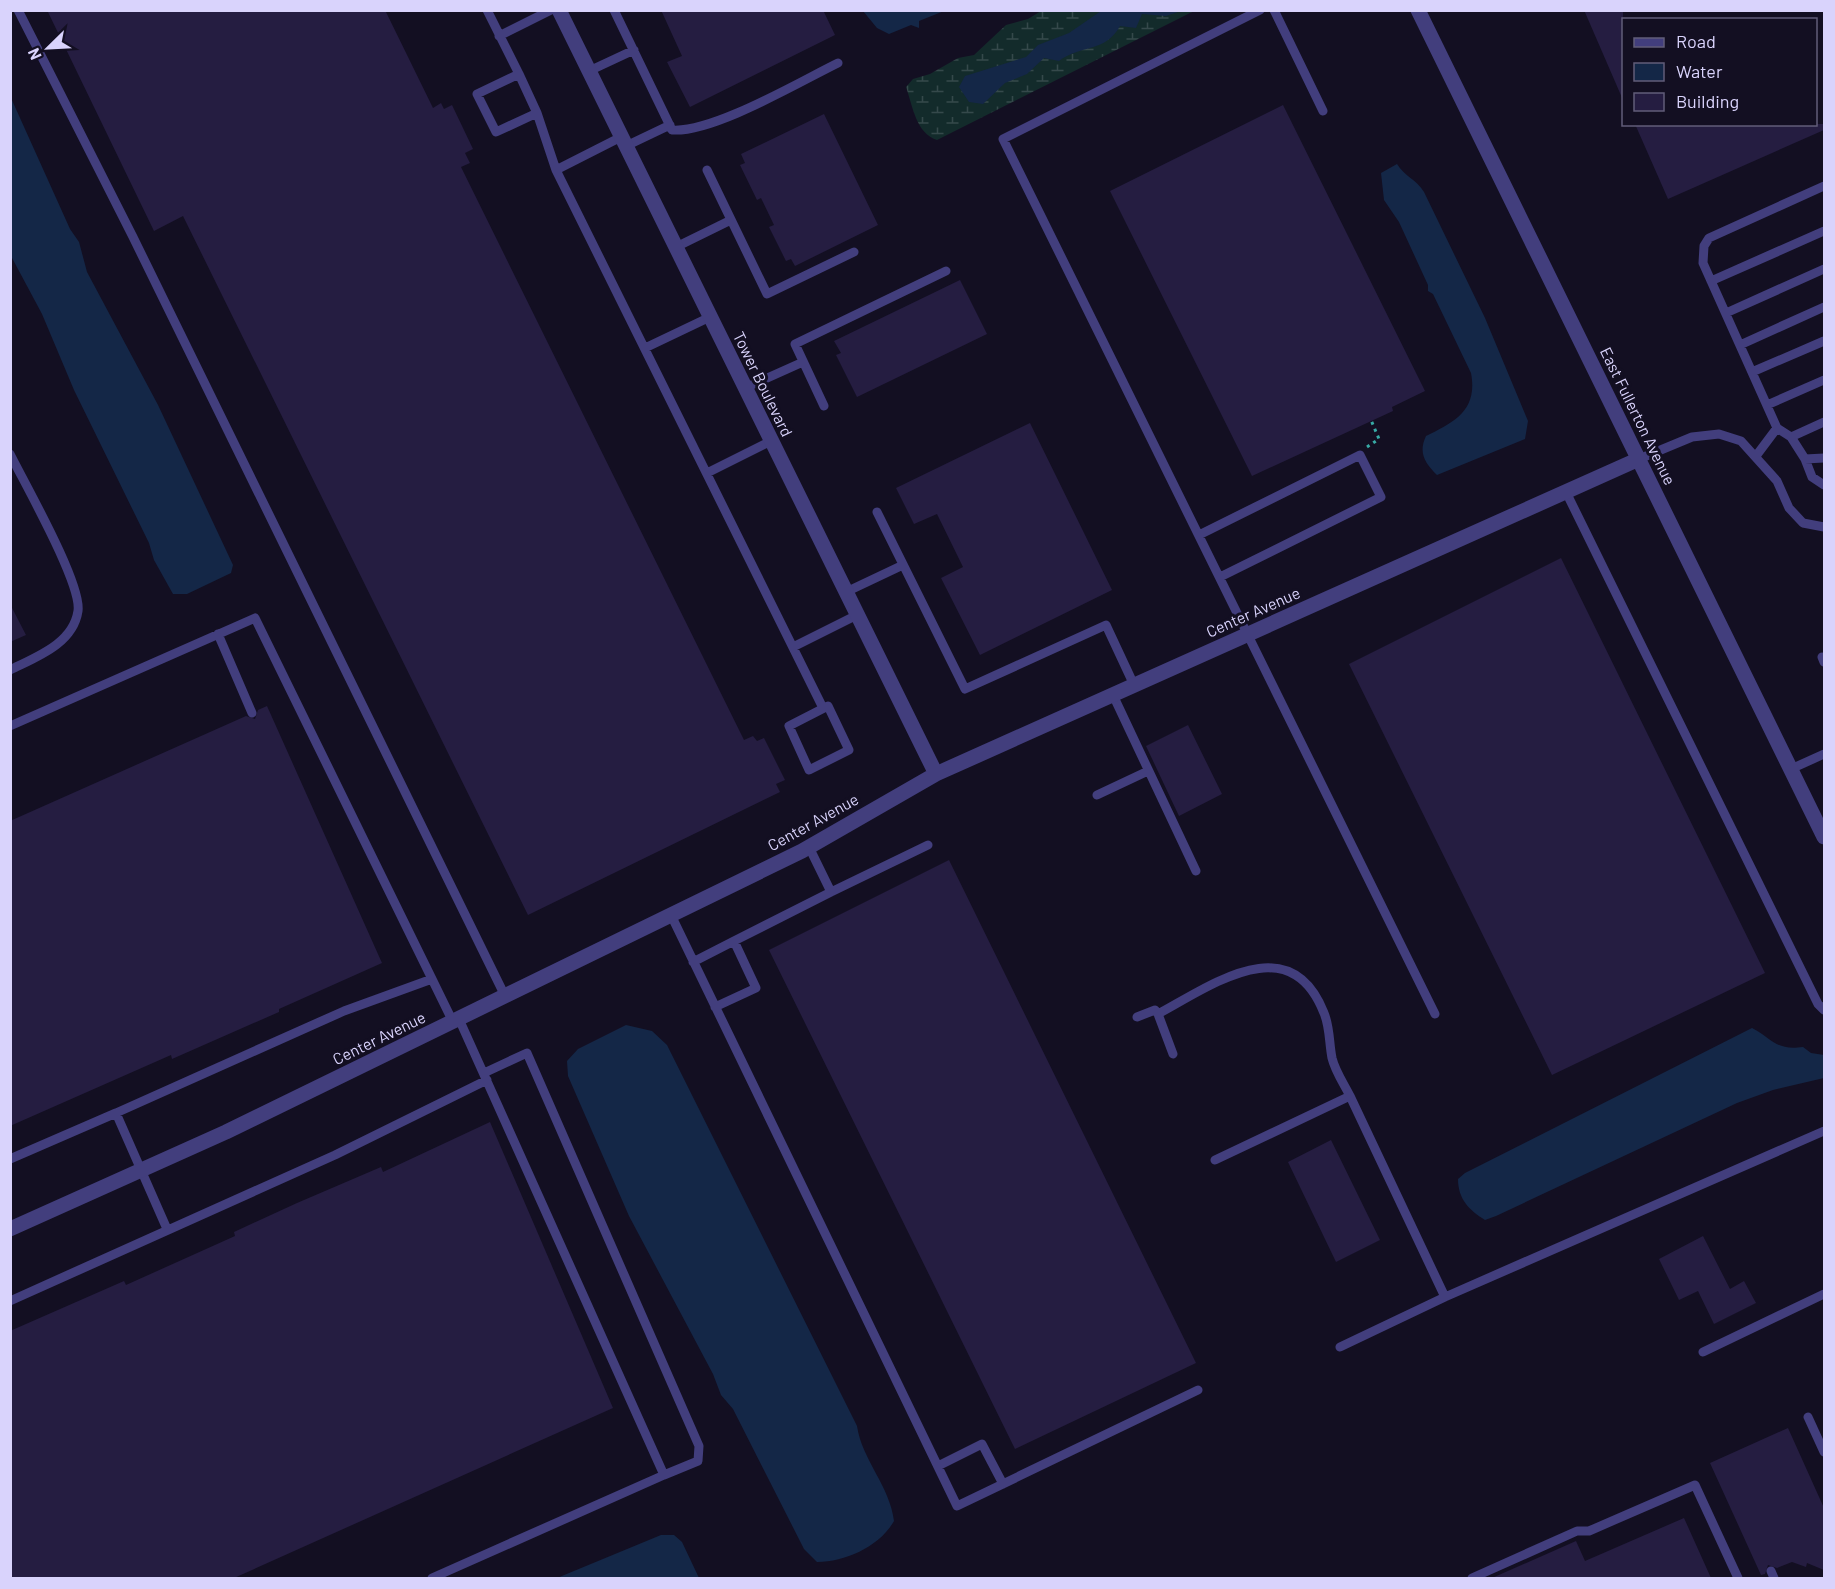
<svg xmlns="http://www.w3.org/2000/svg" width="1835" height="1589" viewBox="0 0 1835 1589" font-family="Barlow,sans-serif">
  <style>
    .wetland { fill: url(#wetland-marsh) }
    .water { fill: #142747 }
    .building { fill: #251d41 }
    .lines { fill: none; stroke-linecap: round; stroke-linejoin: round }
    .path { stroke: #38aba6; stroke-width: 3; stroke-dasharray: 3 4.5; stroke-linecap: butt }
    .lane { stroke: #423e7d; stroke-width: 9 }
    .street { stroke: #423e7d; stroke-width: 15 }
    .labels { text-anchor: middle; stroke-width: 6; stroke-linejoin: round; paint-order: stroke }
    .street-label { font-size: 16px; fill: #d9d3fc; stroke: #130f22 }
  </style>
  <defs>
    <pattern id="wetland-marsh" width="20" height="14" patternUnits="userSpaceOnUse" patternTransform="scale(1.5)"><rect width="20" height="14" fill="#132b2b"/><path d="M1 5h8M5 5V1M11 12h8M15 12V8" fill="none" stroke="#35494b"/></pattern>
  </defs>
  <rect width="100%" height="100%" fill="#130f22"/>
  <!-- wetland -->
  <path class="wetland" d="M1041 11H1194L937 140C916 133 913 107 906 87L913 79 930 74 958 58 974 55 1006 25 1028 19Z"/>
  <!-- water -->
  <path class="water" d="M863 11H944L919 21V28L911 25 889 34 877 28Z
    M1101 11H1181L1166 16 1142 14 1136 28 1120 26C1105 53 1082 44 1059 61L1044 58 1027 74 1005 83 983 104 969 102 959 87 965 76 1026 57 1038 45 1069 33Z
    M11 98 70 229 79 242 87 272 158 405 233 565 231 573 187 594H173L154 560 149 543 74 390 42 314 11 256Z
    M1397 164C1404 176 1416 179 1424 192L1485 318 1528 421 1525 439 1437 475C1425 463 1418 453 1426 436 1455 422 1478 410 1471 373L1433 294 1428 291V285L1399 222 1384 200 1381 173Z
    M626 1025 652 1031 667 1045 857 1426C862 1460 890 1486 894 1521 880 1546 846 1562 817 1562L804 1549 733 1409 721 1395 713 1374 629 1216 568 1076 567 1061 578 1049Z
    M1752 1028C1773 1039 1776 1051 1803 1047L1811 1053 1824 1055V1078L1773 1090 1737 1103 1496 1216 1485 1220C1469 1210 1458 1199 1458 1179L1465 1173Z
    M661 1535H674L682 1542 699 1578H557Z"/>
  <!-- building -->
  <path class="building" d="M47 10H385L433 108 441 103 444 109 452 105 473 149 465 153 470 163 461 167 744 740 753 736 757 741 764 738 785 780 776 784 780 792 528 915 183 216 154 231Z
    M661 10H823L835 35 690 107 667 62 682 56Z
    M1584 10H1623V100Z
    M1283 105 1425 391 1392 407 1393 411 1252 476 1110 191Z
    M824 114 878 225 795 266 791 259 786 261 769 227 774 225 761 198 757 200 740 165 745 163 741 154Z
    M1635 124H1824V130L1668 199Z
    M960 280 987 334 857 397 836 355 841 353 834 341Z
    M1030 423 1112 590 980 655 941 578 963 567 937 514 914 524 896 488Z
    M1561 558 1765 973 1552 1075 1349 664Z
    M10 604 26 635 10 642Z
    M267 706 382 963 279 1009V1012L172 1059 171 1055 10 1126V821L246 716 255 719 258 710Z
    M1188 725 1222 794 1179 816 1146 746Z
    M949 860 1196 1363 1015 1449 769 950Z
    M490 1122 613 1408 234 1578H10V1331L124 1281 126 1285 235 1236 234 1232 297 1203 381 1167 383 1172Z
    M1331 1140 1380 1240 1336 1262 1288 1162Z
    M1703 1236 1730 1289 1744 1281 1756 1303 1714 1324 1698 1291 1679 1300 1659 1259Z
    M1788 1428 1824 1508V1570L1807 1563 1806 1567 1792 1562 1777 1568 1768 1565 1765 1574 1761 1575 1710 1463Z
    M1684 1518 1711 1578H1492L1576 1541 1585 1561Z"/>
  <g class="lines">
    <!-- path -->
    <path class="path" d="M1367 447 1379 439 1371 420"/>
    <!-- lane -->
    <path class="lane" d="M18 10 133 237 505 996
      M487 10 519 74
      M614 10 672 130C713 133 799 82 838 63
      M1260 10 1003 139 1435 1014
      M1274 10 1323 111
      M499 36 551 10
      M589 71 634 50
      M519 74 537 113 496 132 477 94Z
      M537 113 556 170
      M621 137 556 170 823 708
      M626 146 670 125
      M707 170 767 294 854 252
      M676 247 731 220
      M1711 281 1824 231
      M1726 313 1824 269
      M1740 345 1824 307
      M645 348 710 317
      M1752 372 1824 341
      M745 388 803 362
      M1767 405 1824 380
      M824 406 795 344 946 271
      M1777 428 1791 437 1824 422
      M1791 437 1805 459 1824 458
      M10 454C25 484 82 584 78 611 73 644 36 657 10 670
      M1756 456 1777 428 1703 263 1704 246 1709 238 1824 186
      M1639 459 1692 437 1719 434 1741 441 1777 481 1789 508 1803 523 1824 527
      M1805 459 1812 477 1824 485
      M707 473 771 441
      M1566 492 1818 1004 1824 1010
      M877 512 965 689 1106 625 1134 685
      M1199 535 1360 455 1381 497 1220 577
      M846 592 903 565
      M218 634 252 713
      M793 647 857 615
      M1822 657 1824 662
      M1113 695 1196 871
      M828 706 849 750 809 770 789 726Z
      M10 726 255 618 432 979
      M1791 769 1824 754
      M1097 795 1148 771
      M831 892 928 845
      M671 915 957 1506 1198 1390
      M734 941 831 892 809 847
      M693 962 734 941 756 988 715 1007
      M1158 1014 1173 1054
      M1137 1017 1155 1010 1158 1014C1212 985 1290 927 1324 1013 1330 1027 1329 1043 1332 1058 1335 1071 1344 1084 1350 1096
      M484 1073 527 1053 699 1446 698 1461 664 1475
      M10 1159 116 1113
      M1215 1160 1350 1096 1445 1297
      M167 1229 116 1113 344 1011 432 979 453 1022
      M10 1301 335 1155 487 1080
      M1340 1347 1445 1297 1824 1131
      M1703 1352 1824 1294
      M1808 1417 1824 1452
      M938 1466 982 1444 1003 1484
      M1771 1571 1774 1578
      M432 1578 664 1475 459 1019
      M1472 1578 1577 1531H1589L1695 1485 1738 1578"/>
    <!-- street -->
    <path class="street" d="M559 10 936 774
      M1418 10 1824 837
      M10 1229 226 1132 802 851 936 774 1639 459"/>
  </g>
  <g class="labels">
    <!-- street labels -->
    <g class="street-label">
      <text transform="translate(763 384) rotate(64)" y="6">Tower Boulevard</text>
      <text transform="translate(1638 416) rotate(64)" y="6">East Fullerton Avenue</text>
      <text transform="translate(1253 612) rotate(-24)" y="6">Center Avenue</text>
      <text transform="translate(813 822) rotate(-29)" y="6">Center Avenue</text>
      <text transform="translate(379 1038) rotate(-26)" y="6">Center Avenue</text>
    </g>
  </g>
  <!-- border -->
  <rect width="1835" height="1589" fill="none" stroke="#d9d3fc" stroke-width="24"/>
  <!-- legend -->
  <rect x="1622" y="18" width="195" height="108" fill="#130f22" stroke="#625d79" stroke-width="1.5"/>
  <rect x="1634" y="38" width="30" height="9" fill="#423e7d" stroke="#625d79" stroke-width="1.5"/>
  <text x="1676" y="48" font-size="18" fill="#d9d3fc">Road</text>
  <rect x="1634" y="63" width="30" height="18" fill="#142747" stroke="#625d79" stroke-width="1.5"/>
  <text x="1676" y="78" font-size="18" fill="#d9d3fc">Water</text>
  <rect x="1634" y="93" width="30" height="18" fill="#251d41" stroke="#625d79" stroke-width="1.5"/>
  <text x="1676" y="108" font-size="18" fill="#d9d3fc">Building</text>
  <!-- north arrow -->
  <g transform="translate(48 48) rotate(246)" stroke="#130f22" stroke-width="4.5" paint-order="stroke">
  <path d="M0-4.5L10 22L0 15L-10 22Z" fill="#d9d3fc"/>
  <text y="-9" font-size="16" font-weight="bold" text-anchor="middle" fill="#d9d3fc">N</text>
  </g>
</svg>
